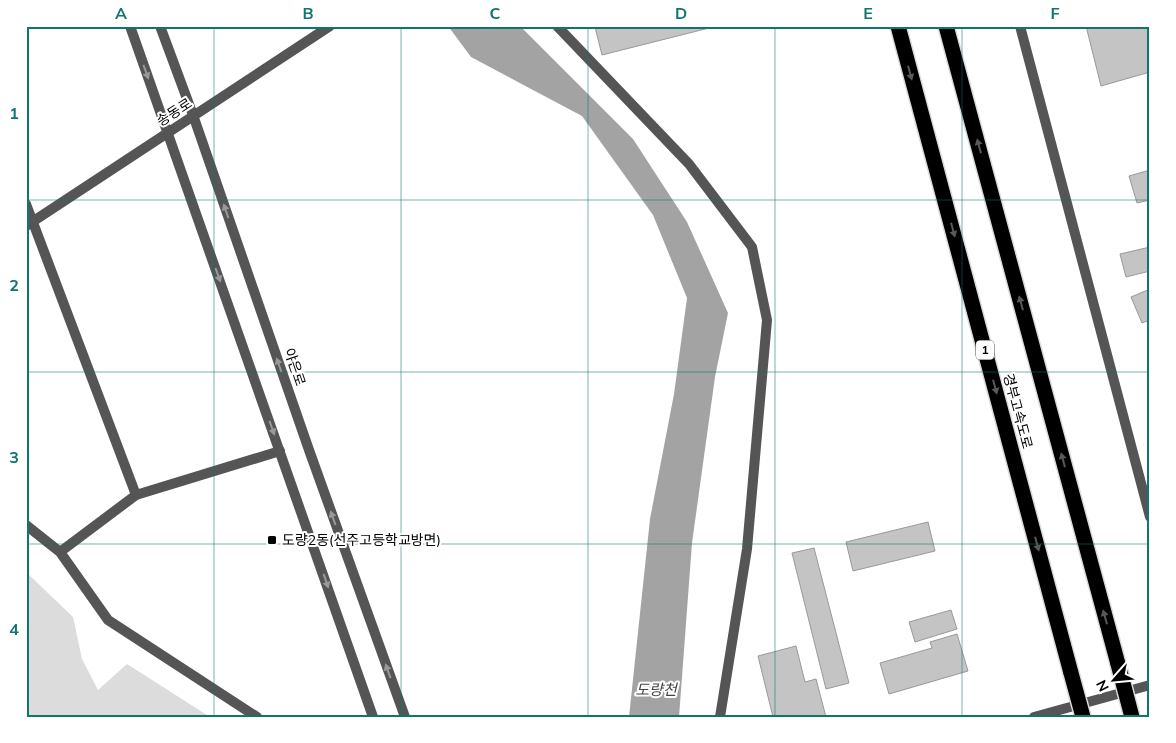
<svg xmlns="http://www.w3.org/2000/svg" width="1176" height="743" viewBox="0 0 1176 743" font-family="Mulish,'Noto Sans KR',sans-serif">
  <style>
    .green { fill: #dcdcdc }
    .water { fill: #a3a3a3 }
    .building { fill: #c4c4c4; stroke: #999 }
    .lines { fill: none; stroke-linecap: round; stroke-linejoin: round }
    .motorway-casing { stroke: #dbdbdb; stroke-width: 18 }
    .minor { stroke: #555; stroke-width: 10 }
    .tertiary { stroke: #555; stroke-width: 10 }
    .motorway { stroke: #000; stroke-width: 15 }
    .motorway-bridge-casing { stroke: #dbdbdb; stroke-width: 18; stroke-linecap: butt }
    .motorway-bridge { stroke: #000; stroke-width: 15 }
    .oneway { fill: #999 }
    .oneway2 { fill: #595959 }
    .grid { fill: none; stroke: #0f766e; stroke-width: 1; stroke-opacity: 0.55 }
    .poi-dot { fill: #000; stroke: #fff; stroke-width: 2 }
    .labels { text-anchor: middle; stroke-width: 4; stroke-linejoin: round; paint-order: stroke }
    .shield { fill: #fff; stroke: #4c4c4c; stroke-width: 1 }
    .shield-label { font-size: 12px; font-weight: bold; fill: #000 }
    .street-label { font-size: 14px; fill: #000; stroke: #fff }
    .poi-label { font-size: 14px; fill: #000; stroke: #fff; text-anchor: start }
    .water-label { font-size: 15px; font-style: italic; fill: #444; stroke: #fff }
    .neatline { fill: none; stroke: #0f766e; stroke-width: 2 }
    .grid-label { font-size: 16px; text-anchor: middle; font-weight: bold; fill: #0f766e }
  </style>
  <rect width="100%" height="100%" fill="#fff"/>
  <!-- green -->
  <path class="green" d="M26 572 73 617 82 659 98 690 127 664 210 717H26Z"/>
  <!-- water -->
  <path class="water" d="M448 26H520L633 139 687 222 728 313 715 377 692 543 679 717H629L650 519 674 394 687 298 653 215 582 116 471 57Z"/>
  <!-- building -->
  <path class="building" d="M599 26H717L602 55 595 27Z
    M1086 26H1150V72L1101 86Z
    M1150 170V200L1137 203 1129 176Z
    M1150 247V271L1126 277 1120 254Z
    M1150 289V320L1142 323 1131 297Z
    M928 522 935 551 853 571 846 542Z
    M814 548 849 683 826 689 792 553Z
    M951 610 957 629 915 642 909 622Z
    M957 634 968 671 889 694 880 663 932 648 930 642Z
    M796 646 805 682 816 679 826 717H773L758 656Z"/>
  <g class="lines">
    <defs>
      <path id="motorway" d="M898 26 1071 673
        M946 26 1118 664"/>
    </defs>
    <!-- motorway casing -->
    <use href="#motorway" class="motorway-casing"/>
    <!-- minor -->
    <path class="minor" d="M557 26 689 164 752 247 767 320 747 549 720 717
      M1020 26 1150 517
      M26 204 136 495
      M26 525 60 552 108 620 257 717
      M60 552 136 495 280 451
      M1034 717 1150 685"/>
    <!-- tertiary -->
    <path class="tertiary" d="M130 26 373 717
      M160 26 193 115 309 450 405 717
      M26 226 330 26"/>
    <!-- motorway -->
    <use href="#motorway" class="motorway"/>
    <defs>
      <path id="motorway-bridge" d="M1118 664 1132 717
        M1071 673 1083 717"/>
    </defs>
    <!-- motorway-bridge casing -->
    <use href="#motorway-bridge" class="motorway-bridge-casing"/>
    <!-- motorway-bridge -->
    <use href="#motorway-bridge" class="motorway-bridge"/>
  </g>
  <!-- one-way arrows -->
  <defs><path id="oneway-solid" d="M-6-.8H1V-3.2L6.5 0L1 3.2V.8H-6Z" transform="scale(1.25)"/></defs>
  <g class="oneway">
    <use href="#oneway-solid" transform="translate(146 72) rotate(70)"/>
    <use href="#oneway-solid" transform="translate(226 211) rotate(-109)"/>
    <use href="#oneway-solid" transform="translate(218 275) rotate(70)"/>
    <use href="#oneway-solid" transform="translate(279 365) rotate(-109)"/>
    <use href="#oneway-solid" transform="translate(272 428) rotate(70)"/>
    <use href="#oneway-solid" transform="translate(333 518) rotate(-110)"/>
    <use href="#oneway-solid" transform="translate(326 581) rotate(71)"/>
    <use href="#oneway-solid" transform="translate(388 671) rotate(-110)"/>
  </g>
  <g class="oneway2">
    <use href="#oneway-solid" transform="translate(910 73) rotate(75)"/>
    <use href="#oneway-solid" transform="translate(979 146) rotate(-105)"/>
    <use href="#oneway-solid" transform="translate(953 230) rotate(75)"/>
    <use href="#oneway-solid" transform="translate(1021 303) rotate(-105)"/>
    <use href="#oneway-solid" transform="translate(995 387) rotate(75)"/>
    <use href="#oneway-solid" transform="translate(1063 460) rotate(-105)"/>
    <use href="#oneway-solid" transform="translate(1037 544) rotate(75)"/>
    <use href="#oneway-solid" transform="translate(1105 617) rotate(-105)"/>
  </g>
  <!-- grid -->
  <path class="grid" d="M214 26V717M401 26V717M588 26V717M775 26V717M962 26V717M26 200H1150M26 372H1150M26 544H1150"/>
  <!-- markers -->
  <rect class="poi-dot" x="267" y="535" width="10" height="10" rx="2.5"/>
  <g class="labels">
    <!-- shield labels -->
    <rect class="shield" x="976" y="340.5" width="18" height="19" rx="4"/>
    <g class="shield-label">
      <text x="985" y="354">1</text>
    </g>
    <!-- street labels -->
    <g class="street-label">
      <text transform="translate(174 112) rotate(-33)" y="5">송동로</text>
      <text transform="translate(295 367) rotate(71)" y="5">야은로</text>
      <text transform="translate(1018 411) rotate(75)" y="5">경부고속도로</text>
    </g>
    <!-- poi labels -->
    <g class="poi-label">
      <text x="282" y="545">도량2동(선주고등학교방면)</text>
    </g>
    <!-- water labels -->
    <g class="water-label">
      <text x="656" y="695">도량천</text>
    </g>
  </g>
  <!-- border -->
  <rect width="1176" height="743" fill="none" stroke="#ffffff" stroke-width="55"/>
  <!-- north arrow -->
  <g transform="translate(1114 680) rotate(243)" stroke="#ffffff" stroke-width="4" paint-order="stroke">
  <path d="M0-4L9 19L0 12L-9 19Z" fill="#000000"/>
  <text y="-8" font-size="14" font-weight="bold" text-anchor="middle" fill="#000000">N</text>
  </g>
  <rect x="28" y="28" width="1120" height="688" class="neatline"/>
  <g class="grid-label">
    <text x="121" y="19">A</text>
    <text x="308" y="19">B</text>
    <text x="495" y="19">C</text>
    <text x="681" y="19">D</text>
    <text x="868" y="19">E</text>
    <text x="1055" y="19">F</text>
    <text x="14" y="119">1</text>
    <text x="14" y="291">2</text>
    <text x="14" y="463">3</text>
    <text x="14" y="635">4</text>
  </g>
</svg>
